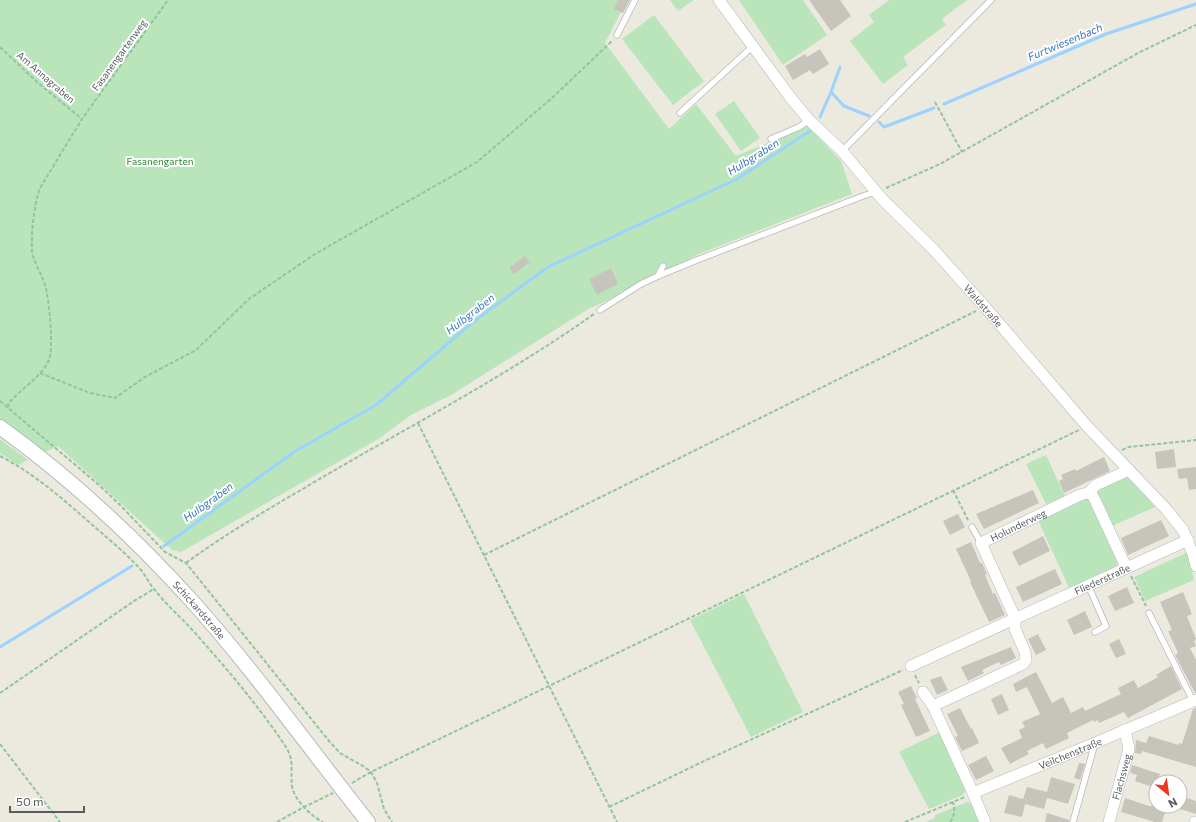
<svg xmlns="http://www.w3.org/2000/svg" width="1196" height="822" viewBox="0 0 1196 822" font-family="Commissioner,sans-serif">
  <style>
    .green { fill: #bae5bb }
    .lines { fill: none; stroke-linecap: round; stroke-linejoin: round }
    .stream { stroke: #9cd2ff; stroke-width: 3 }
    .building { fill: #c7c4bc }
    .service-casing { stroke: #b5b8bd; stroke-width: 7 }
    .minor-casing { stroke: #b5b8bd; stroke-width: 12 }
    .tertiary-casing { stroke: #b5b8bd; stroke-width: 16 }
    .path { stroke: #92c4a1; stroke-width: 2; stroke-dasharray: 4 2; stroke-linecap: butt }
    .service { stroke: #fff; stroke-width: 5.5 }
    .minor { stroke: #fff; stroke-width: 11 }
    .tertiary { stroke: #fff; stroke-width: 14 }
    .labels { text-anchor: middle; stroke-width: 4; stroke-linejoin: round; paint-order: stroke }
    .street-label { font-size: 10px; fill: #585c61; stroke: #fff }
    .park-label { font-size: 10px; fill: #328737; stroke: #fff }
    .water-label { font-size: 11px; font-style: italic; fill: #3977bd; stroke: #fff }
  </style>
  <rect width="100%" height="100%" fill="#ece9df"/>
  <!-- green -->
  <path class="green" d="M0 0H627L605 43 669 129 696 104 736 156 808 126 841 161 852 194 699 254 602 303 590 308 451 395 411 415 380 438 181 552 172 550 58 446 43 453 0 423Z
    M670 0H694L678 11Z
    M739 0H803L827 35 783 65Z
    M889 0H967L942 19 946 25 903 57 908 65 883 84 850 41 874 22 869 15Z
    M654 15 704 81 673 105 622 39Z
    M734 101 760 138 741 151 715 114Z
    M0 439 28 460 18 465 0 453Z
    M1046 455 1065 496 1046 504 1026 464Z
    M1127 474 1155 507 1112 526 1095 492 1097 488Z
    M1082 499 1090 500 1118 562 1115 568 1070 590 1037 518Z
    M1188 552 1194 580 1145 601 1134 577Z
    M744 594 803 712 751 737 690 620Z
    M940 732 966 788 963 795 929 809 899 752Z
    M967 802 972 804 980 822H926L935 818V815Z"/>
  <g class="lines">
    <!-- stream -->
    <path class="stream" d="M831 92 844 106 869 116
      M944 104 1106 34 1196 4
      M820 117 831 92 840 67
      M879 122 884 127 934 108
      M164 546 294 452 376 405 473 322 548 267 737 179 810 131
      M0 647 132 566"/>
  </g>
  <!-- building -->
  <path class="building" d="M618 0H630L623 13 614 9Z
    M809 0H840L851 16 831 31Z
    M820 49 829 64 813 74 810 70 793 80 785 66 805 54 807 57Z
    M525 256 530 262 514 274 509 268Z
    M611 268 618 284 597 295 589 279Z
    M1174 449 1176 467 1157 469 1155 452Z
    M1104 457 1110 471 1064 493 1059 481 1063 479 1061 475 1075 469 1076 471Z
    M1196 467V489L1189 490 1187 478 1179 479 1177 469Z
    M1033 490 1039 503 984 529 976 514Z
    M958 514 965 527 950 535 943 521Z
    M1161 520 1169 536 1128 555 1121 538Z
    M1043 536 1050 551 1019 566 1012 552Z
    M971 542 980 563H982L987 574 985 575 993 594 995 593 1005 615 989 622 970 582 971 581 956 549Z
    M1055 569 1062 584 1023 602 1016 587Z
    M1127 587 1134 603 1115 611 1108 596Z
    M1183 592 1192 614 1187 616 1196 639 1194 641 1196 646 1190 648 1196 660V693H1195L1175 655 1178 653 1168 631 1172 630 1160 602Z
    M1085 611 1092 627 1074 635 1067 620Z
    M1038 634 1046 650 1036 655 1028 639Z
    M1119 639 1126 654 1116 658 1109 644Z
    M1011 647 1016 658 1001 665 999 662 982 670 984 673 968 681 961 667Z
    M1171 666 1182 689 1128 718 1124 712 1099 723 1098 720 1094 722 1093 720 1067 733 1069 738 1046 749 1043 743 1027 751 1029 754 1010 764 1001 748 1022 738 1019 730 1025 727 1022 722 1040 714 1027 687 1016 692 1013 684 1036 672 1052 703 1063 697 1071 713 1083 707 1085 711 1121 694 1118 688 1134 680 1138 688 1158 677 1156 675Z
    M941 676 948 690 937 695 930 680Z
    M911 686 917 698 915 699 930 731 916 737 901 705 904 704 898 692Z
    M1002 694 1009 710 998 715 991 699Z
    M960 708 971 729 972 728 979 743 962 751 955 737 958 736 947 714Z
    M1196 708V767L1142 751 1141 754 1135 753 1136 740 1146 743 1149 736 1179 745V743L1182 744 1193 709Z
    M986 756 994 771 976 780 968 765Z
    M1079 763 1085 764 1080 780 1074 778Z
    M1132 765 1160 774 1157 782H1156L1155 788 1135 781 1137 775 1130 773Z
    M1051 777 1075 784 1068 804 1047 798 1044 809 1025 804 1022 817 1004 813 1009 795 1023 799 1027 787 1047 792Z
    M1180 796 1196 801V814L1180 809Z
    M1125 798 1149 806H1167L1162 822H1155L1121 812Z
    M1047 813 1069 820V822H1045Z"/>
  <g class="lines">
    <defs>
      <path id="service" d="M617 35 635 0
        M680 113 753 46
        M771 139 799 127 809 120
        M842 151 991 0
        M658 276 663 266
        M600 310 641 284 658 276 697 260 863 196 875 192
        M972 527 981 543
        M1088 585 1106 626 1095 632
        M1149 613 1193 701
        M1073 822 1095 743"/>
      <g id="minor">
        <path id="s1" d="M719 0 790 97 809 120 842 151 883 200 933 249 985 307 1086 425 1166 509 1183 530 1193 554 1196 566"/>
        <path d="M1088 493 1096 485 1129 470"/>
        <path id="s2" d="M911 666 1188 540"/>
        <path d="M923 692 933 706 973 793 985 822"/>
        <path id="s3" d="M933 706 1023 664 1026 660 1025 652 1015 629V618L981 543 1080 495 1088 493 1092 495 1095 500 1126 567"/>
        <path id="s4" d="M973 793 1095 743 1196 700"/>
        <path id="s5" d="M1109 822 1129 749 1125 730"/>
        <path d="M1195 822H1196"/>
      </g>
      <g id="tertiary">
        <path id="s6" d="M0 427C69 477 133 536 191 600 254 670 309 748 368 822"/>
      </g>
    </defs>
    <!-- service casing -->
    <use href="#service" class="service-casing"/>
    <!-- minor casing -->
    <use href="#minor" class="minor-casing"/>
    <!-- tertiary casing -->
    <use href="#tertiary" class="tertiary-casing"/>
    <!-- path -->
    <path class="path" d="M0 47 37 82 82 119
      M935 102 962 152
      M886 188 940 164 1140 52 1196 25
      M40 373 90 393 115 398 145 377 196 350 249 299 315 254 477 162 552 98 613 40
      M0 401 99 485 121 506 165 552 186 563 329 741 340 753 363 766 371 772 377 783 384 809 392 822
      M9 407 8 404C20 389 41 378 49 360 54 348 49 297 45 285 42 274 33 262 32 251 31 233 34 204 40 188L82 119 168 0
      M418 423 617 822
      M1122 450 1129 447 1196 440
      M0 456C37 475 66 502 97 529 112 542 128 555 141 570 146 576 149 584 155 590 167 606 183 619 196 634 226 668 256 703 282 741 296 761 290 765 292 786 294 800 311 816 323 822
      M953 490 969 522
      M484 555 976 311
      M186 563C224 535 265 511 306 487 402 430 502 379 594 314
      M1131 576 1146 606
      M915 675 919 683
      M0 693 137 599 154 589
      M0 744 60 822
      M352 783 371 772 1079 430
      M609 807 700 763 903 670
      M277 822 304 807 333 793
      M905 822 965 797
      M950 822C955 815 955 810 953 802"/>
    <!-- service -->
    <use href="#service" class="service"/>
    <!-- minor -->
    <use href="#minor" class="minor"/>
    <!-- tertiary -->
    <use href="#tertiary" class="tertiary"/>
  </g>
  <g class="labels">
    <!-- street labels -->
    <g class="street-label">
      <text transform="translate(119 55) rotate(-54)" y="4">Fasanengartenweg</text>
      <text transform="translate(46 77) rotate(41)" y="4">Am Annagraben</text>
      <text dy="4" stroke="none"><textPath href="#s1" startOffset="405">Waldstraße</textPath></text>
      <text dy="4" stroke="none"><textPath href="#s3" startOffset="272">Holunderweg</textPath></text>
      <text dy="4" stroke="none"><textPath href="#s2" startOffset="210">Fliederstraße</textPath></text>
      <text dy="4" stroke="none"><textPath href="#s6" startOffset="271">Schickardstraße</textPath></text>
      <text dy="4" stroke="none"><textPath href="#s4" startOffset="105">Veilchenstraße</textPath></text>
      <text dy="4" stroke="none"><textPath href="#s5" startOffset="47">Flachsweg</textPath></text>
    </g>
    <!-- park labels -->
    <g class="park-label">
      <text x="160" y="165">Fasanengarten</text>
    </g>
    <!-- water labels -->
    <g class="water-label">
      <text transform="translate(1065 42) rotate(-23)" y="4">Furtwiesenbach</text>
      <text transform="translate(753 157) rotate(-32)" y="4">Hulbgraben</text>
      <text transform="translate(470 314) rotate(-38)" y="4">Hulbgraben</text>
      <text transform="translate(208 502) rotate(-36)" y="4">Hulbgraben</text>
    </g>
  </g>
  <!-- north arrow -->
  <g transform="translate(1168 794) rotate(151)"><circle r="19" fill="#ffffff" stroke="#bcbec0"/>
  <path d="M0-3L7 15L0 10L-7 15Z" fill="#ef3722"/>
  <text y="-6" font-size="11" font-weight="bold" text-anchor="middle" fill="#585c61">N</text>
  </g>
  <!-- scale -->
  <path d="M10 806v6h74v-6" fill="none" stroke="#585c61" stroke-width="2"/>
  <text x="16" y="806" font-size="12" fill="#585c61" stroke="#ffffff" stroke-width="3" paint-order="stroke">50 m</text>
</svg>
